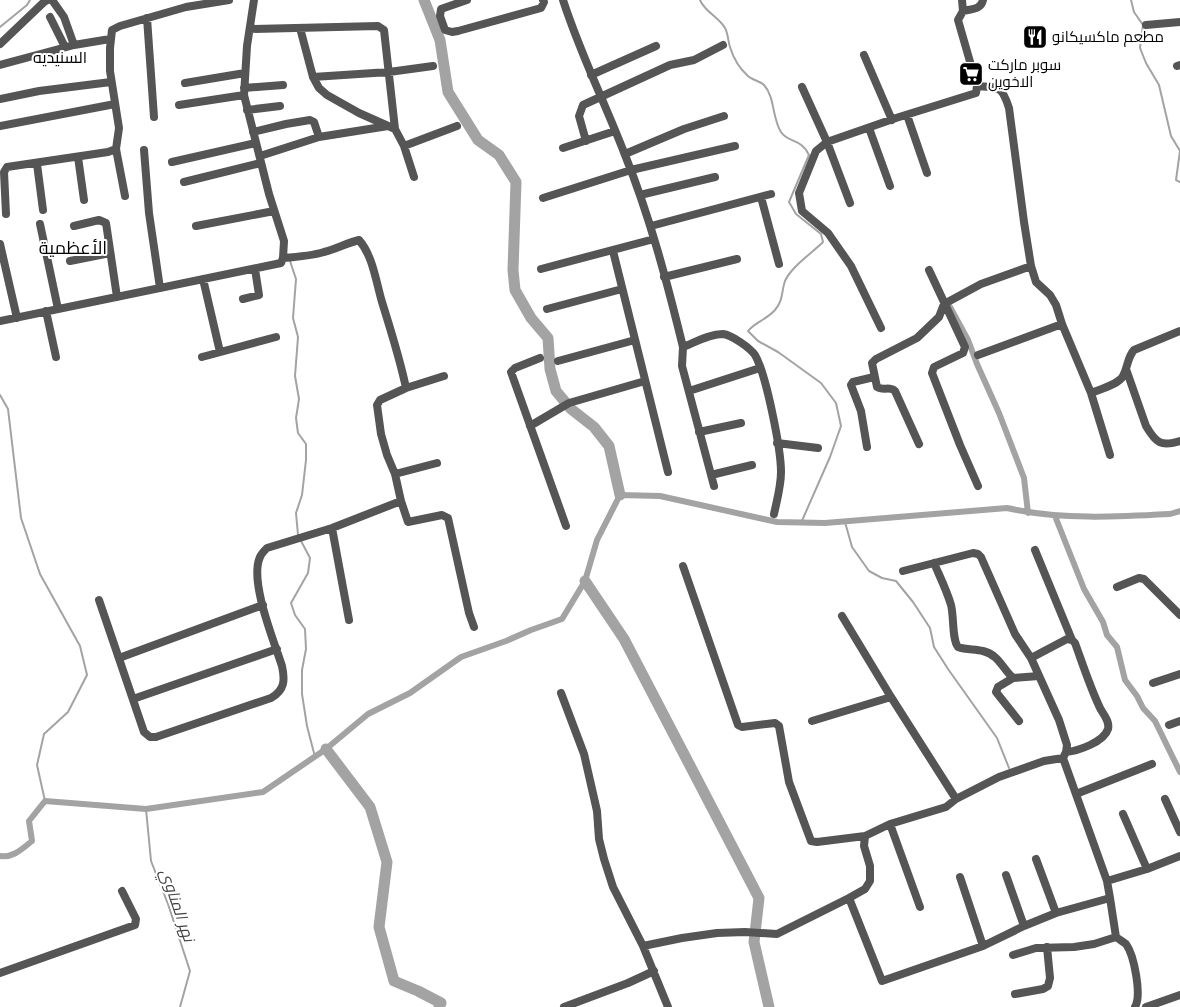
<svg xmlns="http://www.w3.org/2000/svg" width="1180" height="1007" viewBox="0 0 1180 1007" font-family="'Varela Round',Cairo,sans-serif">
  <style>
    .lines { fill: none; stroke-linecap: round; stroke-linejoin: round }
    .stream { stroke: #a3a3a3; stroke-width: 2 }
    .canal { stroke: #a3a3a3; stroke-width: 6 }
    .river { stroke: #a3a3a3; stroke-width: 11 }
    .street { stroke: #555; stroke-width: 8 }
    .labels { text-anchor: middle; stroke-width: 4; stroke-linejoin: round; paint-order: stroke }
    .poi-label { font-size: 15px; fill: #000; stroke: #fff; text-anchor: start }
    .neighbourhood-label { font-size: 16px; fill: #000; stroke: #fff }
    .water-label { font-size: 16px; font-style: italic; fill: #444; stroke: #fff }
    .quarter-label { font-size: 18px; fill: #000; stroke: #fff }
  </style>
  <rect width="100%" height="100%" fill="#fff"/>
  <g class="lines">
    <!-- stream -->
    <path class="stream" d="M700 0C705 12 719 17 725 28 728 33 728 41 730 47 733 57 739 68 748 76 752 80 760 81 764 85 775 97 772 118 781 132 788 143 801 138 809 155L789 202 796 214 821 234 823 242C812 253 791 267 785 281 781 292 784 299 775 310 766 320 755 322 748 331L758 341 778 352 821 383 836 403 841 426 830 457 801 523
      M1131 0 1134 12 1143 25 1140 48 1146 63 1159 85 1171 136 1180 151 1176 180 1180 182
      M0 27 27 5 30 0
      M290 261 296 279 293 318 298 337 295 376 299 399 296 418 298 433 306 444V460L302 495 296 513 298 535
      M0 395 8 409 21 518 40 574 80 646 87 675 68 712 44 734 37 765 45 801
      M845 522 852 547 869 571 882 578 896 581 913 602 930 628 934 647 948 669 997 738 1009 768
      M300 539 310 558 308 573 291 603 295 615 305 629 306 649 302 670V694L307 726 315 757
      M146 809 151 861 168 904 190 971 180 1007"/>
    <!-- canal -->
    <path class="canal" d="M950 307 968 340 977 364 999 413 1024 478 1028 513
      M1055 516 1084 589 1103 622 1107 635 1117 647 1125 680 1137 696 1143 708 1155 721 1180 772
      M0 856C13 858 22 849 32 841L29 821 45 801 146 809 263 792 326 749 368 714 410 693 461 657 506 641 531 630 562 619 585 581 597 540 620 495 660 496 777 522 825 523 1007 508C1061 520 1115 517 1170 514L1180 511"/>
    <!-- river -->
    <path class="river" d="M424 0 440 40 448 92 478 140 499 155 516 182 513 270 515 290 531 318 548 338 550 369 556 391 571 409 594 427 609 446 620 495
      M585 581 624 639 759 898 754 942 769 1007
      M326 749 370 807 387 862 379 927 394 981 418 991 441 1003 439 1007"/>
    <!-- street -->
    <path class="street" d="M52 0 64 17 74 45 110 39
      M467 0 441 9 440 16 445 30 452 32 458 31 541 8 544 2 543 0
      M563 0C580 53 605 103 625 155 650 217 667 282 683 347L682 366 714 486
      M962 0 963 11 958 20 977 86C999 87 1002 86 1009 108L1024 222 1031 266 1036 282 1050 295 1056 305 1062 324 1091 393 1110 455
      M963 11C971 9 981 10 983 0
      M50 17 65 47
      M147 18 154 117
      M1146 25 1180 22
      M300 28 313 77 319 88 327 95 359 113 395 129 404 146 414 177
      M250 29 378 26 384 30 395 129
      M0 44 44 2 48 0
      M864 55 892 120
      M0 65 74 45
      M1177 66 1180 65
      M591 75 656 46
      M313 77 389 72 433 66
      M185 83 245 73
      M802 87 827 142 850 203
      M244 88 283 85
      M0 99 39 91 111 82
      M179 105 244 95
      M247 110 280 106
      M907 115 927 173
      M0 126 115 104
      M869 128 890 186
      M253 132 286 124 310 120 314 122 319 137
      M586 141 579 116 583 105 670 65 694 60 723 45
      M404 146 457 126
      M563 148 615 131
      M116 149 125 196
      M144 150 149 213 160 288
      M625 154 684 129 724 116
      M260 156 319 137 388 126
      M78 157 84 200
      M172 162 256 143
      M37 164 43 210
      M184 182 261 163
      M640 195 715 177
      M761 197 779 264
      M543 198 631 170 735 146
      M6 214 4 172 7 167 108 152 116 149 119 128 110 71V48L112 30 120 26 186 7 229 0
      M40 224 58 309
      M74 226 99 220 106 223 117 297
      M196 226 274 211
      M651 226 771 194
      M0 244 17 318
      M613 251 668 472
      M283 258C297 257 311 256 324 252 336 249 347 243 359 240 373 256 376 282 382 302 391 331 400 359 406 388L444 376
      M70 261 110 253
      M541 269 654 239
      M929 270 965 347 963 353 934 367 932 373 960 445 978 486
      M664 277 737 259
      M203 279 220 352
      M243 299 259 295 255 269
      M547 309 622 289
      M46 311 56 357
      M0 321 281 263 283 258 284 241 269 194 244 95 247 46 254 0
      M881 328 851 266 828 233 802 211 799 193 816 151 827 142 896 118 976 93 977 86
      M683 347C696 342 709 334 723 334 732 335 750 348 755 355 766 374 781 449 781 472 781 486 777 500 774 514
      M978 355 1062 324
      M202 357 276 337
      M540 358 515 368 511 372 566 526
      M558 361 635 340
      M1126 369 1146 426C1156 443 1161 447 1180 441
      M406 388 380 400 377 405 381 434 387 455 395 474 401 501 408 522 442 515 448 518 469 613 474 627
      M689 391 760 368
      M1091 393C1100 389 1118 385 1123 376 1128 367 1127 358 1134 350L1180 331
      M530 426 569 403 645 381
      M699 432 741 423
      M777 443 818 448
      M919 444 895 391C890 386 883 391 877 387L872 363 876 359 917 338 939 317 944 304 981 284 1031 266
      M867 447 861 411 851 385 853 382 874 377
      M395 474 437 463
      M711 475 752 465
      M332 528 349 620
      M1035 550 1072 640
      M934 563C940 577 947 591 951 605 954 616 952 640 958 647 966 650 975 649 983 651 999 655 1002 668 1013 678L1039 676
      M683 566 738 725 742 727 775 723 779 726 789 782 811 841 817 842 865 836
      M903 571 973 553 978 554 981 557 1015 634 1031 658 1059 720 1067 745 1066 752 1063 758
      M1117 587 1139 578 1144 579 1180 615
      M99 600 144 732 150 737H156L271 698C285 690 285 680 282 666 274 641 249 581 260 557 261 554 264 551 267 548L332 528 401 501
      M842 616 891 697 956 799
      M119 658 263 605
      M1031 658 1067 639 1072 640 1075 643C1083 665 1090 687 1100 708 1103 714 1110 721 1108 729 1104 742 1078 751 1066 752
      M1013 678 998 687 996 692 1019 721
      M1153 683 1180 674
      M561 693 584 754 597 811 599 839 604 859 613 887 643 946
      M133 699 277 649
      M812 721 891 697
      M1169 725 1180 721
      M1076 794 1152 764
      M1165 799 1180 832
      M1123 814 1147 869
      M890 824 920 907
      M1036 859 1056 913
      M1006 875 1024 926
      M960 877 983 946
      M1107 881 1110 898 1056 913 1024 926 983 946 882 981 849 898 865 889 870 881V866L864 846 865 836 890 824 946 807 956 799 999 777 1044 761 1063 758 1107 881 1147 869 1180 856
      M1110 898 1116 937C1119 939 1123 942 1126 944 1134 955 1142 995 1135 1007
      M1013 955 1036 948 1074 947 1094 944 1116 937
      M0 973 135 925 136 919 122 891
      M1015 994 1043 989 1048 986 1050 978 1047 947
      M564 1007 628 983 654 971
      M668 1007 643 946 682 938 717 933 745 932 777 934 849 898
      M1146 1007 1180 995"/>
  </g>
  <!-- icons -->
  <defs>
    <symbol id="restaurant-square" viewBox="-11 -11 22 22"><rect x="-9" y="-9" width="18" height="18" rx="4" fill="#000" stroke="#fff"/><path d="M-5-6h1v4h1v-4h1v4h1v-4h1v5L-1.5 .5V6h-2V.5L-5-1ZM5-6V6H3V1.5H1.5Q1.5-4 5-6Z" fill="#fff"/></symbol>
    <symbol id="supermarket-square" viewBox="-11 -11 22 22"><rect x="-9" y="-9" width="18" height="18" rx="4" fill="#000" stroke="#fff"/><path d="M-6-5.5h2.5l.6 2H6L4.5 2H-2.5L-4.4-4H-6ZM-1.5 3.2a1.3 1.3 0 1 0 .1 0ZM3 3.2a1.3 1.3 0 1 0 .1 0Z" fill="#fff"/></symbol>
  </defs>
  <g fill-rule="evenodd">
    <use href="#restaurant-square" x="1021" y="23" width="28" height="28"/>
    <use href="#supermarket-square" x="957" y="60" width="28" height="28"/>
  </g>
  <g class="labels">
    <!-- poi labels -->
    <g class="poi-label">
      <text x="1052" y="42">مطعم ماكسيكانو</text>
      <text x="988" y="70">سوبر ماركت<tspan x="988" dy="17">الاخوين</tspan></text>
    </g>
    <!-- neighbourhood labels -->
    <g class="neighbourhood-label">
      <text x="60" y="63">السنيديه</text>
    </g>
    <!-- water labels -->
    <g class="water-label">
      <text transform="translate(178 905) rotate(71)" y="6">نهر المناوي</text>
    </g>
    <!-- quarter labels -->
    <g class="quarter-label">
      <text x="73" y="254">الأعظمية</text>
    </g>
  </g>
</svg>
